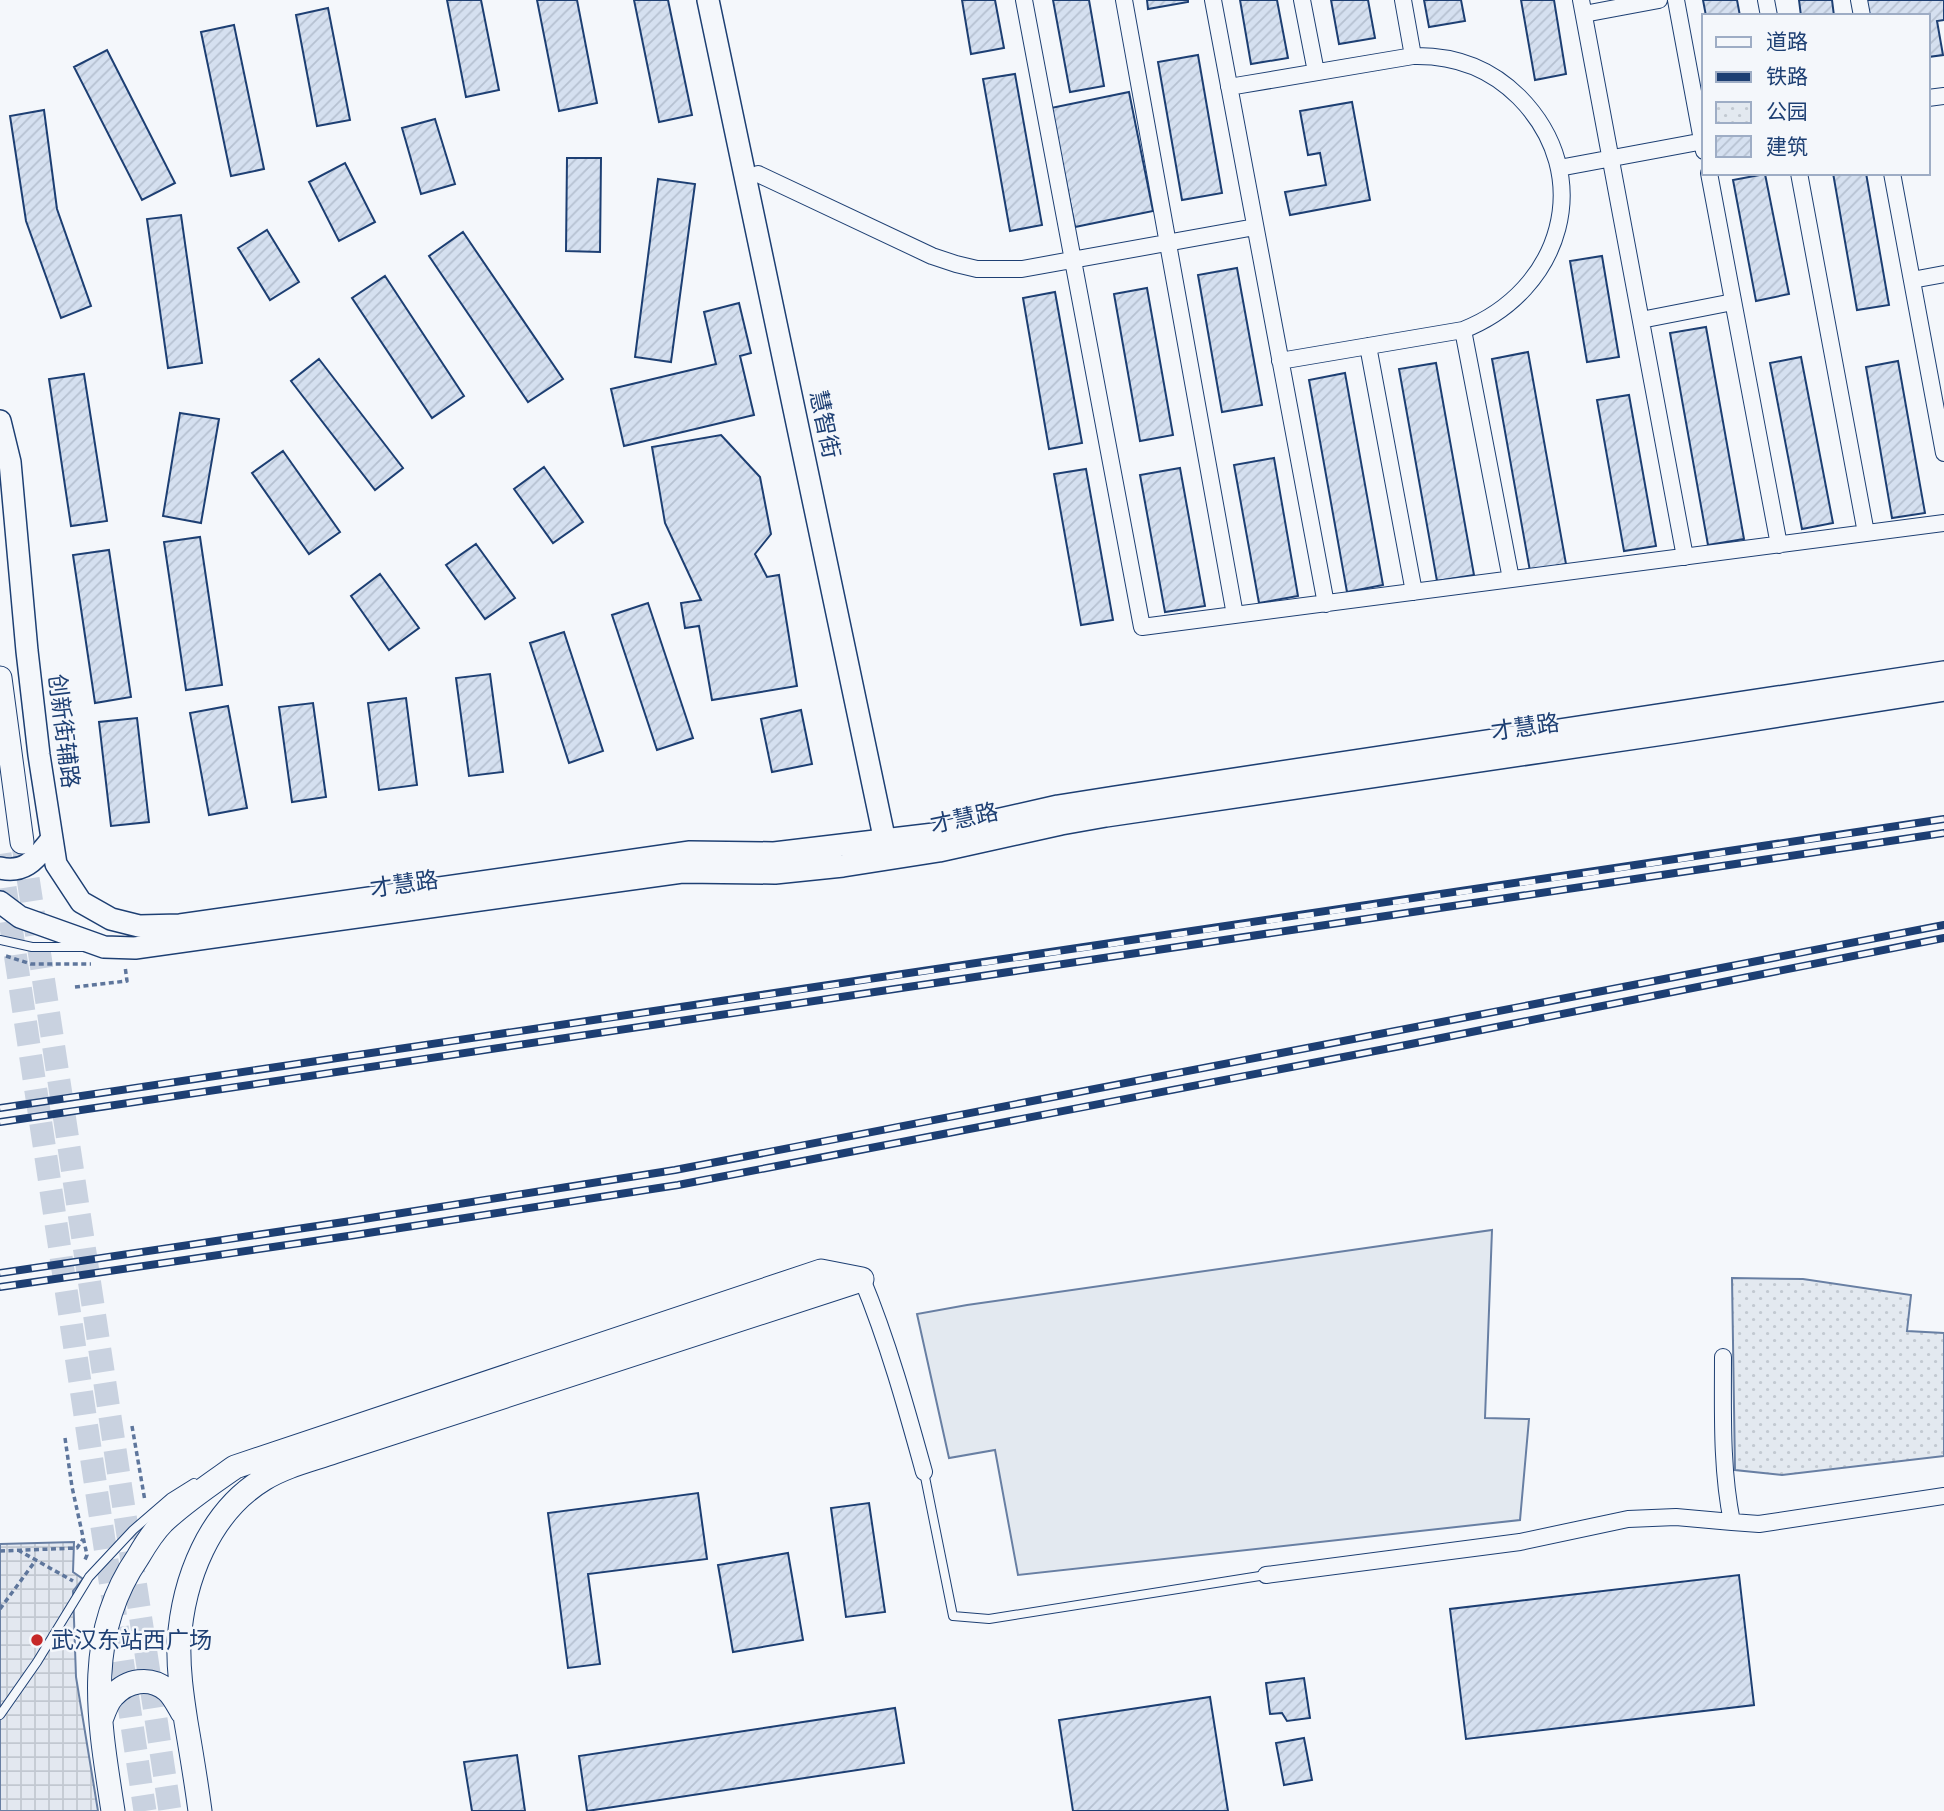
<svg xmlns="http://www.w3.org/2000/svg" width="1944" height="1811" viewBox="0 0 1944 1811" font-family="'DM Sans','Noto Sans SC',sans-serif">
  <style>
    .park { fill: url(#park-dots); stroke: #687fa3; stroke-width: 2 }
    .pitch { fill: #e3e9f0; stroke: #687fa3; stroke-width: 2 }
    .plaza { fill: url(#plaza-grid); stroke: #687fa3; stroke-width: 2 }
    .building { fill: url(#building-hatch); stroke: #1d3f73; stroke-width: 2 }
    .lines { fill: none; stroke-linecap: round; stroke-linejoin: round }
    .secondary-tunnel { stroke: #c9d2e0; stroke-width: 23; stroke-dasharray: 23 11; stroke-linecap: butt }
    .service-casing { stroke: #1d3f73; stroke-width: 10 }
    .minor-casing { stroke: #1d3f73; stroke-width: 18 }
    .tertiary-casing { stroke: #1d3f73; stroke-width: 24 }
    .secondary-casing { stroke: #1d3f73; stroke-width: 25 }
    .path { stroke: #5e769c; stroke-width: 3.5; stroke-dasharray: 5 3.5; stroke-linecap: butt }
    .service { stroke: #f4f7fb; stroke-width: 8 }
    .minor { stroke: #f4f7fb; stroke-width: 16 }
    .tertiary { stroke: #f4f7fb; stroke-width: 21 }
    .secondary { stroke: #f4f7fb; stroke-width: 23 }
    .rail-casing { stroke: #1d3f73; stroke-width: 8 }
    .rail { stroke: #f4f7fb; stroke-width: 5; stroke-dasharray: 16; stroke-linecap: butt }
    .poi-dot { fill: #c62828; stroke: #f4f7fb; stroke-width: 2.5 }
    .labels { text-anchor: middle; stroke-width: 5; stroke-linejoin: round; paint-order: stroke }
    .street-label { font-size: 23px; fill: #1d3f73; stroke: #f4f7fb }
    .poi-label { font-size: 23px; fill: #1d3f73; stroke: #f4f7fb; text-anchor: start }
  </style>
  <defs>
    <pattern id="park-dots" width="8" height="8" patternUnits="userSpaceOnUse" patternTransform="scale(1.75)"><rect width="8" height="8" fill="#e3e9f0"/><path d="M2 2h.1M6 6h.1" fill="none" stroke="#c2c9d1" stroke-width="1.8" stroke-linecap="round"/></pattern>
    <pattern id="plaza-grid" width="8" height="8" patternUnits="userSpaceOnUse" patternTransform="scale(1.75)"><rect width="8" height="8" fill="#e3e8f0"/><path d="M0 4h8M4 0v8" fill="none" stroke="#c2c8d1"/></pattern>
    <pattern id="building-hatch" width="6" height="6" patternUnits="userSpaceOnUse" patternTransform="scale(1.75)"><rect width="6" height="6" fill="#d5e0f0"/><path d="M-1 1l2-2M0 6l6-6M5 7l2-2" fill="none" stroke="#b6c1d1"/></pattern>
  </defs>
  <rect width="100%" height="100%" fill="#f4f7fb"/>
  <!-- park -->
  <path class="park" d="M1732 1278 1803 1279 1911 1295 1907 1331 1944 1333V1456L1782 1475 1735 1470Z"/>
  <!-- pitch -->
  <path class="pitch" d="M1492 1230 1485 1418 1529 1419 1520 1520 1018 1575 995 1450 949 1458 917 1314 967 1305Z"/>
  <!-- plaza -->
  <path class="plaza" d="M74 1542 73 1572 83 1579 73 1591 76 1677 98 1811H0V1544Z"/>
  <!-- building -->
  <path class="building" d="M447 0H481L499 90 466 97Z
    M537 0H577L597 103 559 111Z
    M634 0H668L692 115 659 122Z
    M962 0H995L1004 48 971 54Z
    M1053 0H1089L1104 86 1070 92Z
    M1147 0H1188V2L1148 9Z
    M1240 0H1277L1288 58 1251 64Z
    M1331 0H1368L1375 38 1339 44Z
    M1424 0H1461L1465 21 1429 27Z
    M1521 0H1554L1566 74 1535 80Z
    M1703 0H1737L1740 16H1706Z
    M1799 0H1832L1834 16H1801Z
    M1864 0H1944V20L1937 21 1943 55 1928 57V16H1866Z
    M328 8 350 120 317 126 296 15Z
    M234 25 264 169 231 176 201 32Z
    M107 50 175 183 142 200 74 67Z
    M1198 55 1222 193 1182 200 1158 62Z
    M1015 74 1042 225 1010 231 983 79Z
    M1129 92 1153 211 1075 227 1051 108Z
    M1352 102 1370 200 1290 215 1285 192 1326 185 1320 153 1308 155 1300 111Z
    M44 110 57 209 91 306 61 318 26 221 10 116Z
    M435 119 455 184 421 194 402 128Z
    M567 158H601L600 252 566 251Z
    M345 163 375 222 339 241 309 182Z
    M1833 173H1866L1889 305 1857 310Z
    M1765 174 1789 294 1756 301 1733 180Z
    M658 179 695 184 671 362 635 357Z
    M181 215 202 363 168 368 147 219Z
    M267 230 299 282 270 300 238 248Z
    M463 232 563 379 528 402 429 256Z
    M1602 256 1619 357 1587 362 1570 261Z
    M1237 268 1262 405 1222 412 1198 275Z
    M385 276 464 396 432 418 352 298Z
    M1147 288 1173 435 1140 441 1114 294Z
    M1055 292 1082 443 1049 449 1023 298Z
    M739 303 751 353 740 356 754 415 624 446 611 389 716 364 704 312Z
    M1706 327 1744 539 1708 545 1670 333Z
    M1528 352 1566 564 1530 571 1492 359Z
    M1801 357 1833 523 1802 529 1770 363Z
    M319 359 403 468 375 490 291 381Z
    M1898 361 1925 513 1892 518 1866 367Z
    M1436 363 1474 575 1437 581 1399 369Z
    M1345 373 1383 585 1347 592 1309 380Z
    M84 374 107 521 71 526 49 379Z
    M1629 395 1656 546 1624 551 1597 400Z
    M180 413 219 419 201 523 163 516Z
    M721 435 760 477 771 534 755 554 767 577 779 575 797 686 712 700 699 626 685 628 681 603 701 600 665 523 652 447Z
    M283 451 340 532 309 554 252 473Z
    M1274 458 1298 596 1259 603 1234 465Z
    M544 467 583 522 553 543 514 489Z
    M1180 468 1205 606 1165 612 1140 475Z
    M1086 469 1113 620 1081 625 1054 474Z
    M200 537 222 685 186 690 164 542Z
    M476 544 515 598 485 619 446 565Z
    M109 550 131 697 95 703 73 555Z
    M380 574 419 628 389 650 351 596Z
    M648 603 693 738 657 750 612 615Z
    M564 632 603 751 569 763 530 643Z
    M490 674 503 772 469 776 456 678Z
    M406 698 417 785 379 790 368 703Z
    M313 703 326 797 292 802 279 707Z
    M228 706 247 808 209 815 190 713Z
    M801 710 812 764 772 772 761 719Z
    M137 718 149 822 111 826 99 722Z
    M698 1493 707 1559 588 1574 600 1664 568 1668 548 1513Z
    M869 1503 885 1612 846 1617 831 1508Z
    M788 1553 803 1640 733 1652 718 1565Z
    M1739 1575 1754 1705 1466 1739 1450 1609Z
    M1304 1678 1310 1718 1287 1721 1282 1713 1270 1714 1266 1683Z
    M1210 1697 1228 1811H1073L1059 1720Z
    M895 1708 904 1763 587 1811 579 1756Z
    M1304 1738 1312 1780 1284 1785 1276 1743Z
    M517 1755 525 1811H472L464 1762Z"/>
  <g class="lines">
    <!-- secondary-tunnel -->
    <path class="secondary-tunnel" d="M23 845 170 1811
      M0 854 145 1811"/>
    <defs>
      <path id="service" d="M0 940 32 947H84
        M924 1472 953 1616 989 1619 1266 1575
        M0 1715 37 1662 89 1577 133 1530 170 1498 194 1483"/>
      <path id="minor" d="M1024 0 1142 627 1944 523
        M1124 0 1235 615
        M1213 0 1326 604
        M1302 0 1316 72
        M1403 0 1413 56
        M1581 0 1685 557
        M1676 0 1704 151
        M1766 0 1769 16
        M1859 0 1862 16
        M1584 14 1659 0
        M1229 87 1413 56C1454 55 1490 68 1519 97 1597 176 1562 291 1463 330L1280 361
        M1928 98 1944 96
        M1559 168 1704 141
        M1709 173 1779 545
        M1799 173 1866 533
        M1892 173 1944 453
        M758 174 932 256 956 264 977 269H1022L1255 227
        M1912 280 1944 274
        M1641 320 1733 302
        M1463 330 1511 579
        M1368 346 1414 592
        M862 1279C888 1342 906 1407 924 1472
        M1723 1357C1723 1412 1721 1468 1732 1522L1759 1524 1944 1496
        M1266 1575 1520 1542 1628 1519 1676 1517 1732 1522"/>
      <path id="tertiary" d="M708 0 887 851
        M0 421 10 462 27 651 39 755 56 864 81 902 111 919 139 926 180 925 690 852 774 853 934 834 1058 806 1115 797 1944 672
        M0 868C26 874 36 858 51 840
        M0 902 20 917 104 947 135 948 682 872 775 873 843 866 939 851 1061 824 1106 816 1677 732 1944 690"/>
      <path id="secondary" d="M0 678 22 842
        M101 1720C104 1712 107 1702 113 1696 127 1680 150 1676 167 1690 173 1695 178 1705 182 1712
        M113 1811C99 1721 83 1637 138 1557 145 1545 153 1532 163 1522 185 1501 211 1484 235 1467L821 1271 862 1279
        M200 1811C196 1781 191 1751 186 1722 182 1696 178 1669 179 1642 183 1580 209 1512 264 1479 285 1466 311 1460 334 1452L858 1281"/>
    </defs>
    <!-- service casing -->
    <use href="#service" class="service-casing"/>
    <!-- minor casing -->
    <use href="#minor" class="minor-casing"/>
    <!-- tertiary casing -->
    <use href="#tertiary" class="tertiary-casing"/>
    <!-- secondary casing -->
    <use href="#secondary" class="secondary-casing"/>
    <!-- path -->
    <path class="path" d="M6 956 31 964H91
      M75 987 127 981 125 966
      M132 1426 145 1501
      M65 1438 72 1487 87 1555 84 1562
      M18 1550 73 1581
      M0 1551 77 1548 83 1539
      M0 1609 36 1560"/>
    <!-- service -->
    <use href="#service" class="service"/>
    <!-- minor -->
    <use href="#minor" class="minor"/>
    <!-- tertiary -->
    <use href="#tertiary" class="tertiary"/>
    <!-- secondary -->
    <use href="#secondary" class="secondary"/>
    <defs>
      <path id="rail" d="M0 1108C648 1011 1297 919 1944 819
        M0 1122 1944 833
        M0 1273 351 1221 675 1170 1944 925
        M0 1287 355 1235 678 1185 1406 1045 1944 938"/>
    </defs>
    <!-- rail casing -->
    <use href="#rail" class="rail-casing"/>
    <!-- rail -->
    <use href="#rail" class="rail"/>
  </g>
  <!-- markers -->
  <circle class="poi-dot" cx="37" cy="1640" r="7"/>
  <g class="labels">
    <!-- street labels -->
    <g class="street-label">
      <text transform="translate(825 424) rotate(78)" y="8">慧智街</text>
      <text transform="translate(1525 727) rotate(-8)" y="8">才慧路</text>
      <text transform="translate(64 731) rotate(83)" y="8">创新街辅路</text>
      <text transform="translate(964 818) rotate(-12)" y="8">才慧路</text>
      <text transform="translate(404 884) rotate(-8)" y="8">才慧路</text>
    </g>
    <!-- poi labels -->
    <g class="poi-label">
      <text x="51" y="1648">武汉东站西广场</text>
    </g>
  </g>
  <!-- legend -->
  <rect x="1702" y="14" width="228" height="161" fill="#f4f7fb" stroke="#9eadc5" stroke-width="2"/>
  <rect x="1716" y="37" width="35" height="10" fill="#f4f7fb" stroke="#9eadc5" stroke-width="2"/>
  <text x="1766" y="49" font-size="21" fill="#1d3f73">道路</text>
  <rect x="1716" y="72" width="35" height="10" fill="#1d3f73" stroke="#9eadc5" stroke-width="2"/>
  <text x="1766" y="84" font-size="21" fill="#1d3f73">铁路</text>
  <rect x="1716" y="102" width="35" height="21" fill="url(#park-dots)" stroke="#9eadc5" stroke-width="2"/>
  <text x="1766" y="119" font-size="21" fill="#1d3f73">公园</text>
  <rect x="1716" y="136" width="35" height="21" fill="url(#building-hatch)" stroke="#9eadc5" stroke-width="2"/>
  <text x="1766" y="154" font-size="21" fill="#1d3f73">建筑</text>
</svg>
